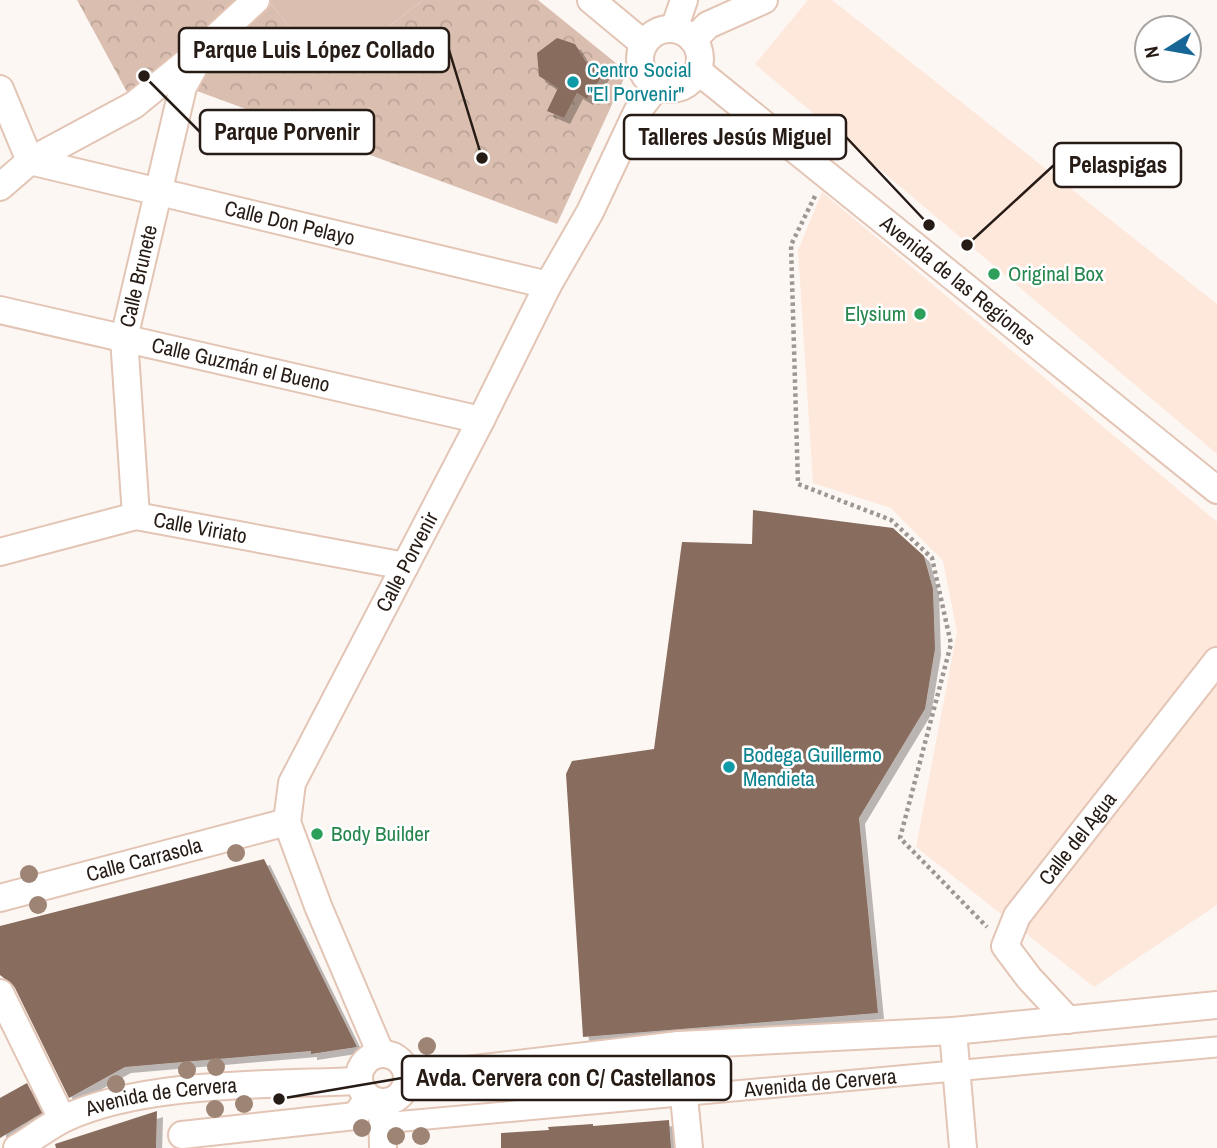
<svg xmlns="http://www.w3.org/2000/svg" width="1217" height="1148" viewBox="0 0 1217 1148" font-family="'Archivo Narrow',sans-serif">
  <style>
    .built { fill: #fee7db }
    .grass { fill: #dabfb0 }
    .park { fill: url(#park-crowns) }
    .building { fill: #886d5e; filter: url(#shadow) }
    .lines { fill: none; stroke-linecap: round; stroke-linejoin: round }
    .pedestrian-casing { stroke: #e3c5b5; stroke-width: 23 }
    .minor-casing { stroke: #e3c5b5; stroke-width: 30 }
    .path { stroke: #9e9692; stroke-width: 4.5; stroke-dasharray: 3.5 3.5; stroke-linecap: butt }
    .pedestrian { stroke: #fff; stroke-width: 19 }
    .minor { stroke: #fff; stroke-width: 26 }
    .tree { fill: #9d8474 }
    .culture-dot { fill: #0f9aa8; stroke: #fff; stroke-width: 2.5 }
    .leisure-dot { fill: #2e9e5b; stroke: #fff; stroke-width: 2.5 }
    .labels { text-anchor: middle; stroke-width: 5; stroke-linejoin: round; paint-order: stroke }
    .culture-label { font-size: 21px; fill: #0d838f; stroke: #fff; text-anchor: start }
    .street-label { font-size: 21px; fill: #261b15; stroke: #fff }
    .leisure-label { font-size: 21px; fill: #27864d; stroke: #fff; text-anchor: start }
    .leader { fill: none; stroke: #261b15; stroke-width: 2.5 }
    .callout-dot { fill: #261b15; stroke: #fff; stroke-width: 2.5 }
    .callout { fill: #fff; stroke: #261b15; stroke-width: 2.5 }
    .callout-label { font-size: 23px; text-anchor: middle; font-weight: bold; fill: #261b15 }
  </style>
  <defs>
    <pattern id="park-crowns" width="20" height="18" patternUnits="userSpaceOnUse" patternTransform="scale(1.75)"><rect width="20" height="18" fill="#dabfb0"/><path d="M2 6a3 3 0 1 1 6 0M12 15a3 3 0 1 1 6 0" fill="none" stroke="#bba496"/></pattern>
    <filter id="shadow"><feDropShadow dx="6" dy="6" stdDeviation="0" flood-color="#0004"/></filter>
  </defs>
  <rect width="100%" height="100%" fill="#fdf7f4"/>
  <!-- built -->
  <path class="built" d="M808 0H832L1217 304V454L755 64Z
    M822 192 1217 522V905L1094 987 916 847 957 632 943 561 891 508 813 483 798 250Z"/>
  <!-- grass -->
  <path class="grass" d="M268 0H423L327 74Z"/>
  <!-- park -->
  <path class="park" d="M77 0H268L327 74 423 0H538L627 72 557 224 197 91 205 48 134 105Z"/>
  <!-- building -->
  <path class="building" d="M557 38 575 44 586 62 605 71 587 99 577 93 564 118 547 111 558 88 539 76 537 53Z
    M753 510 893 528 924 556 933 589 935 649 925 709 859 818 878 1013 583 1037 566 774 572 761 654 749 682 542 752 544Z
    M264 859 357 1047 311 1054V1051L125 1067 69 1098 14 986 0 975V926Z
    M27 1083 42 1113 0 1138V1098Z
    M157 1111 156 1148H56L55 1144Z
    M669 1120 671 1148H501V1133L549 1130 548 1127 593 1124V1126Z"/>
  <g class="lines">
    <defs>
      <g id="pedestrian">
        <path id="s1" d="M383 1123 1217 1047"/>
      </g>
      <g id="minor">
        <path d="M591 0 644 44"/>
        <path d="M674 29 684 0"/>
        <circle cx="670" cy="59" r="30"/>
        <path d="M693 40 708 25 764 0"/>
        <path id="s2" d="M698 71 1217 490"/>
        <path id="s3" d="M0 89 30 161 548 285"/>
        <path d="M0 187 30 161 134 105 205 47 256 0"/>
        <path id="s4" d="M0 310 481 420"/>
        <path id="s5" d="M136 516 124 338 183 87 205 47"/>
        <path id="s6" d="M0 552 136 516 405 566"/>
        <path id="s7" d="M0 898 287 822"/>
        <path d="M0 993 62 1119"/>
        <path id="s8" d="M1068 1020 1029 978 1005 946 1017 916 1217 661"/>
        <path d="M953 1031 963 1148"/>
        <path d="M679 1045 689 1148"/>
        <circle cx="383" cy="1078" r="24"/>
        <path id="s9" d="M381 1054 318 906 287 822 292 783 481 420 548 285 590 212 637 112 657 86"/>
        <path d="M407 1077 679 1045 953 1031 1217 1005"/>
        <path d="M382 1102 383 1148"/>
        <path d="M182 1135 355 1116 369 1098"/>
        <path id="s10" d="M17 1148C32 1139 47 1127 63 1119 143 1081 269 1085 359 1081"/>
      </g>
    </defs>
    <!-- pedestrian casing -->
    <use href="#pedestrian" class="pedestrian-casing"/>
    <!-- minor casing -->
    <use href="#minor" class="minor-casing"/>
    <!-- path -->
    <path class="path" d="M815 196 791 245 798 484 891 520 932 558 951 644 900 838 987 927"/>
    <!-- pedestrian -->
    <use href="#pedestrian" class="pedestrian"/>
    <!-- minor -->
    <use href="#minor" class="minor"/>
  </g>
  <!-- trees -->
  <g class="tree">
    <circle cx="236" cy="853" r="9"/>
    <circle cx="29" cy="874" r="9"/>
    <circle cx="38" cy="905" r="9"/>
    <circle cx="427" cy="1046" r="9"/>
    <circle cx="216" cy="1067" r="9"/>
    <circle cx="187" cy="1070" r="9"/>
    <circle cx="116" cy="1084" r="9"/>
    <circle cx="244" cy="1104" r="9"/>
    <circle cx="215" cy="1109" r="9"/>
    <circle cx="362" cy="1128" r="9"/>
    <circle cx="396" cy="1136" r="9"/>
    <circle cx="421" cy="1136" r="9"/>
  </g>
  <!-- markers -->
  <g class="culture-dot">
    <circle cx="573" cy="82" r="7"/>
    <circle cx="729" cy="767" r="7"/>
  </g>
  <g class="leisure-dot">
    <circle cx="994" cy="274" r="7"/>
    <circle cx="920" cy="314" r="7"/>
    <circle cx="317" cy="834" r="7"/>
  </g>
  <g class="labels">
    <!-- culture labels -->
    <g class="culture-label">
      <text x="587" y="77">Centro Social<tspan x="587" dy="24">"El Porvenir"</tspan></text>
      <text x="743" y="762">Bodega Guillermo<tspan x="743" dy="24">Mendieta</tspan></text>
    </g>
    <!-- street labels -->
    <g class="street-label">
      <text dy="7" stroke="none"><textPath href="#s3" startOffset="345">Calle Don Pelayo</textPath></text>
      <text dy="7" stroke="none"><textPath href="#s5" startOffset="242">Calle Brunete</textPath></text>
      <text dy="7" stroke="none"><textPath href="#s2" startOffset="334">Avenida de las Regiones</textPath></text>
      <text dy="7" stroke="none"><textPath href="#s4" startOffset="247">Calle Guzmán el Bueno</textPath></text>
      <text dy="7" stroke="none"><textPath href="#s6" startOffset="206">Calle Viriato</textPath></text>
      <text dy="7" stroke="none"><textPath href="#s9" startOffset="539">Calle Porvenir</textPath></text>
      <text dy="7" stroke="none"><textPath href="#s8" startOffset="228">Calle del Agua</textPath></text>
      <text dy="7" stroke="none"><textPath href="#s7" startOffset="149">Calle Carrasola</textPath></text>
      <text dy="7" stroke="none"><textPath href="#s1" startOffset="439">Avenida de Cervera</textPath></text>
      <text dy="7" stroke="none"><textPath href="#s10" startOffset="156">Avenida de Cervera</textPath></text>
    </g>
    <!-- leisure labels -->
    <g class="leisure-label">
      <text x="1008" y="281">Original Box</text>
      <text x="906" y="321" text-anchor="end">Elysium</text>
      <text x="331" y="841">Body Builder</text>
    </g>
  </g>
  <!-- callouts -->
  <path class="leader" d="M482 158L449 50M144 76L200 132M929 225L846 137M967 245L1054 165M279 1099L402 1078"/>
  <g class="callout-dot">
    <circle cx="482" cy="158" r="7"/>
    <circle cx="144" cy="76" r="7"/>
    <circle cx="929" cy="225" r="7"/>
    <circle cx="967" cy="245" r="7"/>
    <circle cx="279" cy="1099" r="7"/>
  </g>
  <g class="callout">
    <rect x="179" y="28" width="270" height="44" rx="7"/>
    <rect x="200" y="110" width="174" height="44" rx="7"/>
    <rect x="624" y="115" width="222" height="44" rx="7"/>
    <rect x="1054" y="143" width="127" height="44" rx="7"/>
    <rect x="402" y="1056" width="329" height="44" rx="7"/>
  </g>
  <g class="callout-label">
    <text x="314" y="58">Parque Luis López Collado</text>
    <text x="287" y="140">Parque Porvenir</text>
    <text x="735" y="145">Talleres Jesús Miguel</text>
    <text x="1118" y="173">Pelaspigas</text>
    <text x="566" y="1086">Avda. Cervera con C/ Castellanos</text>
  </g>
  <!-- north arrow -->
  <g transform="translate(1168 49) rotate(259)"><circle r="33" fill="#ffffff" stroke="#a8a4a1" stroke-width="2"/>
  <path d="M0-5L12 26L0 18L-12 26Z" fill="#176698"/>
  <text y="-10" font-size="19" font-weight="bold" text-anchor="middle" fill="#261b15">N</text>
  </g>
</svg>
